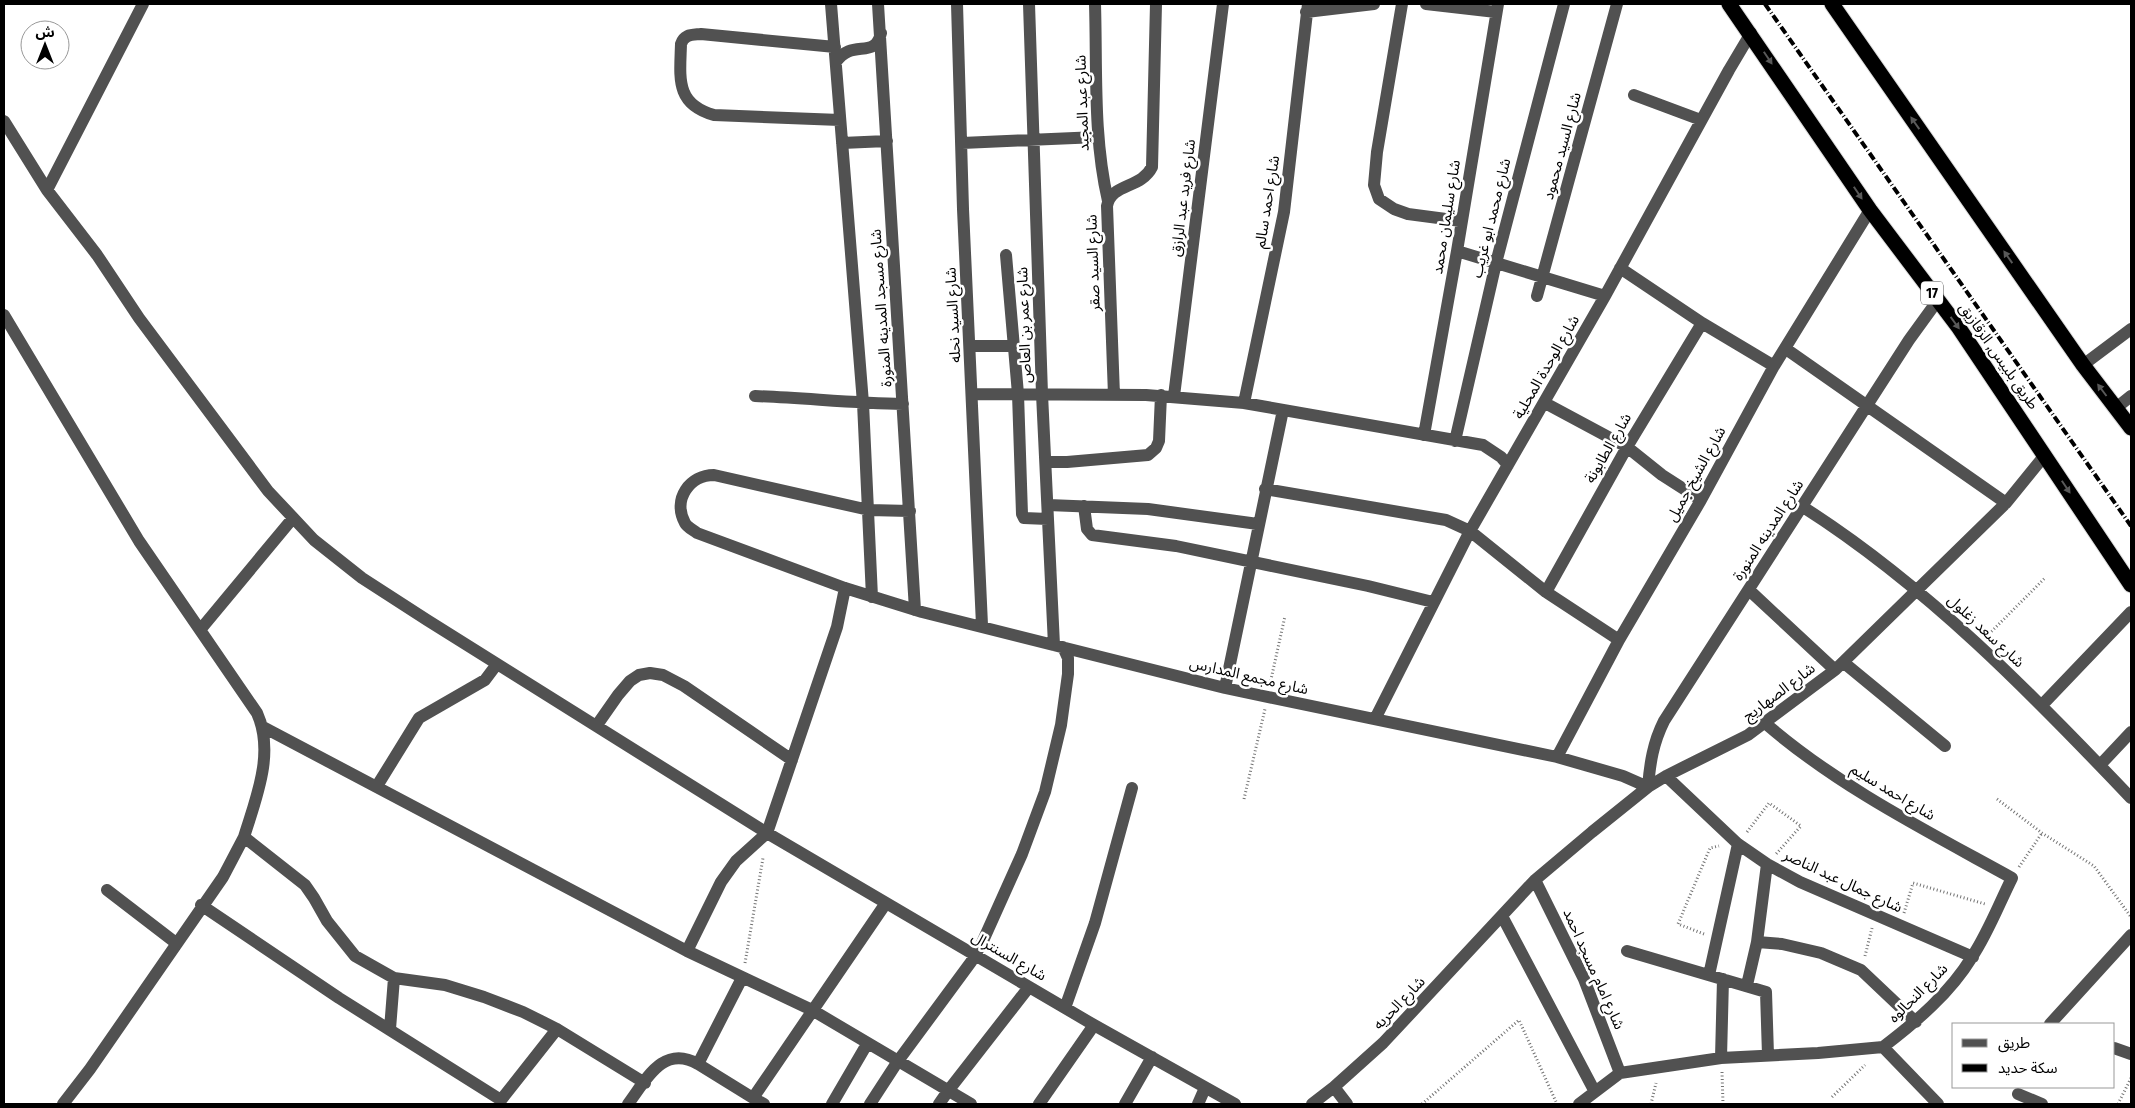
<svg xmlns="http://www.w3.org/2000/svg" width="2135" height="1108" viewBox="0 0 2135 1108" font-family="'Fira Sans Condensed','Noto Sans Arabic',sans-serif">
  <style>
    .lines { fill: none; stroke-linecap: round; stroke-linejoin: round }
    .highway-casing { stroke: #dbdbdb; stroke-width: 17 }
    .path { stroke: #737373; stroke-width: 3; stroke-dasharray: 1 2.5; stroke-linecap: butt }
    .minor { stroke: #515151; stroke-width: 12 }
    .highway { stroke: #000; stroke-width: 15 }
    .rail { stroke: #000; stroke-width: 4; stroke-dasharray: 8 2.5 1 2.5; stroke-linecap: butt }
    .oneway { fill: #595959 }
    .labels { text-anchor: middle; stroke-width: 5; stroke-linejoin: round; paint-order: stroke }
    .shield { fill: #fff; stroke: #4c4c4c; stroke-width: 1 }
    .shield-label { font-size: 14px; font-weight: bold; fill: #000 }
    .street-label { font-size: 15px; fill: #000; stroke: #fff }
  </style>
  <rect width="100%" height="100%" fill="#fff"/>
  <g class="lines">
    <defs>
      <path id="highway" d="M1729 4 1870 210 1959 328 2131 585
        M1832 4 2083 365 2131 428"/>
    </defs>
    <!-- highway casing -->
    <use href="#highway" class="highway-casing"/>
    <!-- path -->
    <path class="path" d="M1989 634 2045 578
      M1270 684 1285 616
      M1244 799 1265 709
      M1997 799 2042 833 2094 866 2131 917
      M1747 832 1769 803 1801 826 1776 854
      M2019 867 2042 833
      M1904 913 1913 883 1985 904
      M1704 934 1678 924 1710 848 1719 846
      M1865 956 1872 928
      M745 963 763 858
      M1722 1072 1723 1104
      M1832 1097 1865 1065
      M1422 1104 1519 1020 1557 1104
      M1651 1104 1656 1083
      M2118 1104 2131 1078"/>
    <!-- minor -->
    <path class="minor" d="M831 4 863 403 872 597
      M878 4 915 610
      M957 4 963 209 982 625
      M1029 4 1042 394 1054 645
      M1095 4C1097 69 1093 137 1108 201
      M1402 4 1377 152 1374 185 1379 199 1394 209 1408 214 1461 221
      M1426 4 1496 12
      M1306 12 1374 4
      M835 47 701 34C692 35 684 34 681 44 680 78 675 104 714 115L840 120
      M836 62C852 38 875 60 881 33
      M1634 95 1701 120
      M4 121 47 190 97 255 139 318 268 491 314 540 362 578 427 620 767 833 1094 1025 1235 1104
      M842 143 887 141
      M962 143 1098 137
      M47 190 143 4
      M1457 251 1605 296
      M1006 255 1018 394 1022 514 1024 518 1048 519
      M1620 268 1702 323 1774 366
      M1537 296 1617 4
      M4 315 139 541 257 713C275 753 256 798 244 837
      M971 346H1014
      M1786 349 2006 503
      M2083 365 2131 329
      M973 394 1146 395 1244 403 1483 445 1501 457 1508 465
      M1114 395 1107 206C1111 183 1141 189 1152 167L1156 4
      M755 396C805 398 854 403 903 404
      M1174 396 1223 4
      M1244 403 1284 212 1308 4
      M1545 403 1627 447 1662 475 1701 500
      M2116 408 2131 396
      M1424 435 1457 251 1498 4
      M1455 441 1496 263 1564 4
      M1046 462H1067L1148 455 1156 448 1159 441 1161 395
      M1265 489 1446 520 1470 531 1546 592 1619 640
      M1048 505 1148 509 1258 524
      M1084 506 1087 529 1092 535 1176 546 1368 586 1433 602
      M1803 507C1927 586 2030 692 2131 798
      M910 511 869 510 714 475C690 475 672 499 685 523 687 527 693 530 697 533L845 588 922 612 1225 688 1557 757 1623 776 1648 787C1650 763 1653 743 1664 721L1909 340 1938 300
      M845 588 837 627 767 833 736 861 721 882 687 951 812 1010 971 1104
      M1749 590 1835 670
      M1546 592 1627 447 1702 323
      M200 630 293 518
      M1843 662 1945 746
      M1225 688 1283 410
      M2042 705 2131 612
      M1375 719 1470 531 1605 296 1729 70 1751 33
      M1765 723C1839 787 1927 831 2012 878 1999 904 1988 933 1972 957 1950 993 1917 1021 1883 1047
      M597 725 618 695 630 681 639 675 650 673 663 675 684 686 792 760
      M263 727 687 951
      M1557 757 1619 640 1701 500 1774 366 1870 210
      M2100 765 2131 732
      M1666 776 1738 844 1767 864 1800 882 1973 957
      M377 786 419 718 485 680 497 664
      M1535 880 1584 979 1620 1073
      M107 890 176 943
      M201 905 339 998 501 1100 557 1029
      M1502 916 1595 1092
      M1757 942 1782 944 1821 953 1861 970 1916 1022
      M1627 951 1766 992 1768 1055
      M1709 975 1738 844
      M1747 985 1757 942 1767 864
      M1065 1008 1095 923 1132 788
      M2050 1024 2131 935
      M390 1029 394 978
      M1883 1047 1938 1104
      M2114 1048 2131 1054
      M1721 1058 1723 979
      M698 1064 753 1098
      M1334 1087 1347 1104
      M2018 1094 2042 1104
      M63 1104 90 1069 223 877 244 837 305 885 314 898 327 921 355 956 394 978 445 985 484 997 523 1012 557 1029 645 1083
      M628 1104C646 1080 663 1044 698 1064L742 978
      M764 1104 753 1098 886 903
      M832 1104 867 1044
      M870 1104 898 1061 971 962 982 943 1022 854 1045 792 1061 725 1068 674V658L1063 647
      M939 1104 948 1091 1029 987
      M1039 1104 1094 1025
      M1125 1104 1152 1057
      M1198 1104 1205 1088
      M1312 1104 1334 1087 1383 1043 1535 880 1592 832 1648 787 1666 776 1748 735 1835 670 2006 503 2045 455
      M1579 1104 1620 1073 1721 1058 1818 1053 1883 1047"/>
    <!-- highway -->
    <use href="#highway" class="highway"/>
    <!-- rail -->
    <path class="rail" d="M1765 4 2131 526"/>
  </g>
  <!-- one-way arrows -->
  <defs><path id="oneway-solid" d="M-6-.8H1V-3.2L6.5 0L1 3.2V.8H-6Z" transform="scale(1.25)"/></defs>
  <g class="oneway">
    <use href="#oneway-solid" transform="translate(1768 58) rotate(56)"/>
    <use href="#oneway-solid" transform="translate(1915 123) rotate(-125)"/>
    <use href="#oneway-solid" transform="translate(1858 193) rotate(56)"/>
    <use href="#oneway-solid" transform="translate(2008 257) rotate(-125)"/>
    <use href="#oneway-solid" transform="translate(1955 323) rotate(54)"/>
    <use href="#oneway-solid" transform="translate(2102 390) rotate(-127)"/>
    <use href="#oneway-solid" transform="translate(2066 487) rotate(56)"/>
  </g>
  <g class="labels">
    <!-- shield labels -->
    <rect class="shield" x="1921" y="281.5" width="22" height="23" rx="4"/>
    <g class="shield-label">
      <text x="1932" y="298">17</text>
    </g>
    <!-- street labels -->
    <g class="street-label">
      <text transform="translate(1082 103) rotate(-92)" y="5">شارع عبد المجيد</text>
      <text transform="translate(1562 146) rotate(-75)" y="5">شارع السيد محمود</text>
      <text transform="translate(1183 198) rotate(-83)" y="5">شارع فريد عبد الرازق</text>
      <text transform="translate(1267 202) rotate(-81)" y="5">شارع احمد سالم</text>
      <text transform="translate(1446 217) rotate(-81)" y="5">شارع سليمان محمد</text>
      <text transform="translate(1491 218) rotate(-76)" y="5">شارع محمد ابو غريب</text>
      <text transform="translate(1093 263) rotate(-92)" y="5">شارع السيد صقر</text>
      <text transform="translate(881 308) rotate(-94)" y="5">شارع مسجد المدينه المنورة</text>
      <text transform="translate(953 315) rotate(-93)" y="5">شارع السيد نحله</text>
      <text transform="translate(1024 325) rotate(-92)" y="5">شارع عمر بن العاص</text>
      <text transform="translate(1999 356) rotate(55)" y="5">طريق بلبيس, الزقازيق</text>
      <text transform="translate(1546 367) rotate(-60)" y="5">شارع الوحدة المحلية</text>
      <text transform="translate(1608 448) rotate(-60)" y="5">شارع الطابونة</text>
      <text transform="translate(1696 474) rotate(-61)" y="5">شارع الشيخ جميل</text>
      <text transform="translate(1768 530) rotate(-57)" y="5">شارع المدينه المنورة</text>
      <text transform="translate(1986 631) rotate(43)" y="5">شارع سعد زغلول</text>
      <text transform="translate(1249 676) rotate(13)" y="5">شارع مجمع المدارس</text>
      <text transform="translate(1779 692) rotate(-37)" y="5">شارع الصهاريج</text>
      <text transform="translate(1893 792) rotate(31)" y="5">شارع احمد سليم</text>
      <text transform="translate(1843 881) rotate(25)" y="5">شارع جمال عبد الناصر</text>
      <text transform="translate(1009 956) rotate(30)" y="5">شارع السنترال</text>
      <text transform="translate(1594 969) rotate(66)" y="5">شارع امام مسجد احمد</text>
      <text transform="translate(1918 993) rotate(-45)" y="5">شارع النحالوه</text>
      <text transform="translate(1399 1003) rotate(-46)" y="5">شارع الحريه</text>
    </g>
  </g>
  <!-- border -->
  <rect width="2135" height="1108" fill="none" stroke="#000000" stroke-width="10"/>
  <!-- legend -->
  <rect x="1952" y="1023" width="162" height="65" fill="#ffffff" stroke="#999999"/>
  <rect x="1962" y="1039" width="25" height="8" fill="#515151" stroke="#999999"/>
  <text x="1998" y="1048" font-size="15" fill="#000000">طريق</text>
  <rect x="1962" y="1064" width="25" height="8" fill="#000000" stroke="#999999"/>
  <text x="1998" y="1073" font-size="15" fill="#000000">سكة حديد</text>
  <!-- north arrow -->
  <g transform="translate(45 45)"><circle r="24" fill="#ffffff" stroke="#999999"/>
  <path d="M0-4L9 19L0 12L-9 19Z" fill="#000000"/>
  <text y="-8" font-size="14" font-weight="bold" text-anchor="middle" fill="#000000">ش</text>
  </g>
</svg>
